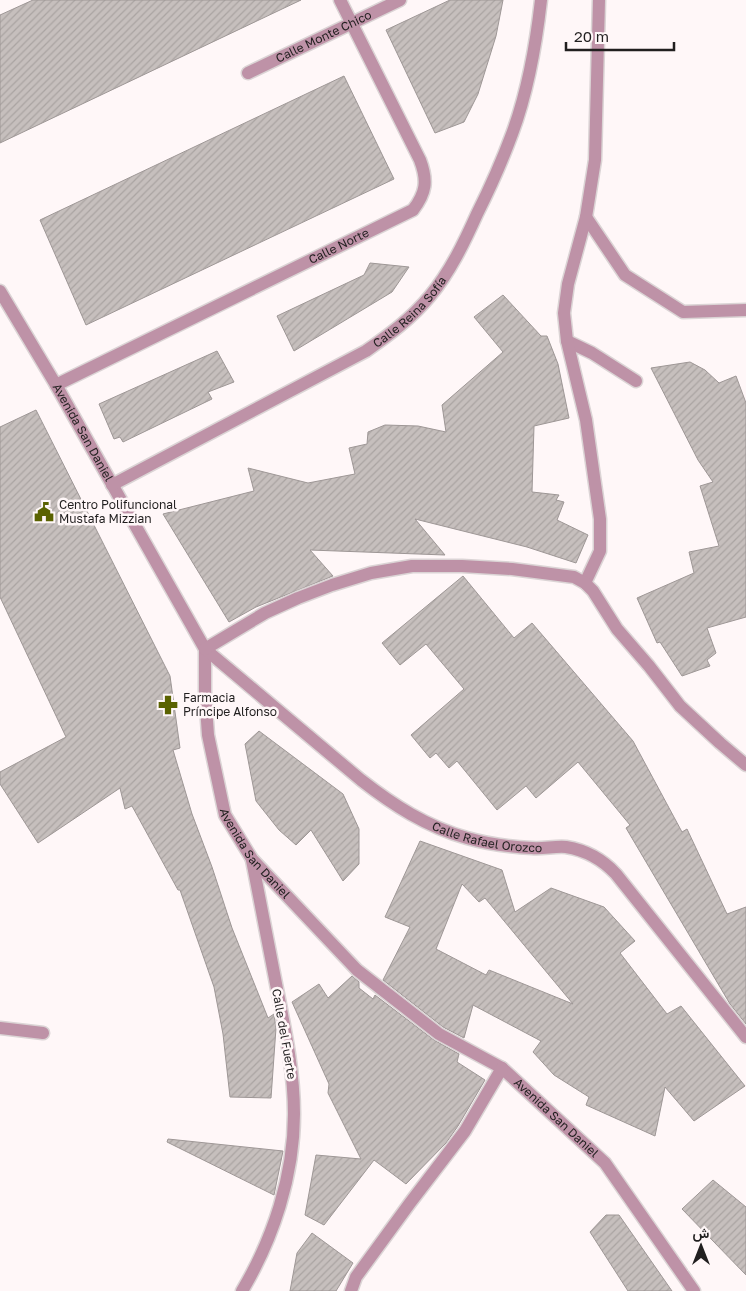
<svg xmlns="http://www.w3.org/2000/svg" width="746" height="1291" viewBox="0 0 746 1291" font-family="'Golos Text',Vazirmatn,sans-serif">
  <style>
    .building { fill: url(#building-hatch); stroke: #9e9796; fill-rule: evenodd }
    .lines { fill: none; stroke-linecap: round; stroke-linejoin: round }
    .minor-casing { stroke: #dbd4d5; stroke-width: 15 }
    .minor { stroke: #be92a7; stroke-width: 12 }
    .labels { text-anchor: middle; stroke-width: 5; stroke-linejoin: round; paint-order: stroke }
    .street-label { font-size: 12px; fill: #211f1f; stroke: #fff7f8 }
    .poi-label { font-size: 12px; fill: #211f1f; stroke: #fff7f8; text-anchor: start }
  </style>
  <defs>
    <pattern id="building-hatch" width="6" height="6" patternUnits="userSpaceOnUse" patternTransform="scale(1.25)"><rect width="6" height="6" fill="#c6bfbd"/><path d="M-1 1l2-2M0 6l6-6M5 7l2-2" fill="none" stroke="#aaa4a2"/></pattern>
  </defs>
  <rect width="100%" height="100%" fill="#fff7f8"/>
  <!-- building -->
  <path class="building" d="M33 0H301L0 143V15Z
    M450 0H503L496 36 478 94 464 122 435 133 386 30Z
    M344 76 394 179 86 325 40 220Z
    M370 263 409 267 392 292 294 351 277 316 364 275Z
    M503 295 541 336H547L558 364 569 418 534 426 532 492 559 495 556 500 564 502 557 520 588 535 576 563 527 547 415 519 445 555 310 550 333 576 256 607 229 622 163 514 254 491 248 468 308 483 355 474 349 448 367 444 368 432 385 425 418 426 446 432 442 405 503 352 474 317Z
    M217 351 234 382 208 392 212 399 123 442 120 437 114 439 99 404Z
    M690 362 705 370 719 383 736 376 746 403V617L707 628 716 653 707 660 710 666 682 676 660 642 657 643 637 598 694 573 689 552 719 546 700 486 713 482 698 460 651 368Z
    M36 410 170 676 180 748 173 750 192 814 212 867 232 928 268 1018 274 1014 276 1028 271 1098 230 1097 223 1034 214 987 180 890H178L132 806 125 809 120 788 38 843 0 784V772L66 737 0 597V427Z
    M463 576 514 638 532 623 633 741 682 832 687 829 727 914 746 907V1024L730 1004 626 828 630 825 578 762 536 798 526 786 497 810 457 761 449 768 436 753 430 758 411 735 464 689 426 644 400 665 382 643Z
    M259 731 343 794 359 829V864L343 881 311 830 296 845 279 830 256 801 245 744Z
    M420 841 502 870 515 912 551 888 604 907 635 941 620 953 667 1014 681 1006 745 1086 694 1121 665 1087 655 1136 586 1105 589 1097 554 1075 533 1052 541 1041 473 1005 464 1038 443 1027 383 980 410 927 385 917ZM462 884 479 902 485 898 573 1004 489 970 486 975 436 949Z
    M352 976 359 982V988L373 999 375 995 434 1040 459 1054 457 1062 485 1080 458 1126 446 1143 406 1184 374 1160 324 1225 305 1215 316 1155 361 1159 328 1093 329 1084 292 1002 319 984 328 998Z
    M168 1139 283 1151 274 1195 167 1142Z
    M713 1180 746 1207V1275L682 1209Z
    M606 1215H619L672 1291H628L590 1232Z
    M312 1233 353 1263 336 1291H290L297 1253Z"/>
  <g class="lines">
    <defs>
      <g id="minor">
        <path id="s1" d="M248 73 400 0"/>
        <path d="M586 217 625 275 683 312 746 310"/>
        <path id="s2" d="M0 291 56 385 205 649V692L208 735 225 815 252 859 357 970 439 1034 502 1068 605 1163 694 1291"/>
        <path d="M567 341 592 353 636 381"/>
        <path id="s3" d="M56 385 413 210C426 193 428 181 420 160L340 0"/>
        <path id="s4" d="M112 485 366 351C389 335 412 318 430 296 450 272 464 243 477 214 490 188 502 161 512 134 528 91 536 45 541 0"/>
        <path d="M585 583 600 551V519L586 420 567 341 564 313 568 284 586 217 595 160 599 0"/>
        <path id="s5" d="M205 649 361 780C393 805 427 827 467 838 488 844 510 847 532 848 543 849 555 846 566 847 585 850 603 860 616 874L746 1037"/>
        <path d="M205 649 265 613 298 598 332 585 371 573 412 566H462L512 569 574 577 585 583 593 591 617 629 649 666 680 706 720 743 746 765"/>
        <path d="M0 1028 43 1033"/>
        <path d="M242 1291C273 1239 294 1176 294 1114 294 1073 286 1034 278 994 269 949 261 905 252 860"/>
        <path d="M351 1291 356 1277 410 1203 465 1131 502 1068"/>
      </g>
    </defs>
    <!-- minor casing -->
    <use href="#minor" class="minor-casing"/>
    <!-- minor -->
    <use href="#minor" class="minor"/>
  </g>
  <!-- icons -->
  <defs>
    <symbol id="civic-bare" viewBox="-9 -9 18 18"><path d="M-.6-6.5H3V-4.5H.6V-3L4-1V1h2V6H-6V1h2V-1L-.6-3ZM-1.2 2.5V6h2.4V2.5Z" fill="#5a6200" stroke="#fff7f8" stroke-width="2.5" paint-order="stroke"/></symbol>
    <symbol id="pharmacy-bare" viewBox="-9 -9 18 18"><path d="M-2-6h4v4h4v4h-4v4h-4v-4h-4v-4h4Z" fill="#5a6200" stroke="#fff7f8" stroke-width="2.5" paint-order="stroke"/></symbol>
  </defs>
  <g fill-rule="evenodd">
    <use href="#civic-bare" x="30" y="498" width="28" height="28"/>
    <use href="#pharmacy-bare" x="154" y="691" width="28" height="28"/>
  </g>
  <g class="labels">
    <!-- street labels -->
    <g class="street-label">
      <text dy="4" stroke="none"><textPath href="#s1" startOffset="84">Calle Monte Chico</textPath></text>
      <text dy="4" stroke="none"><textPath href="#s3" startOffset="315">Calle Norte</textPath></text>
      <text dy="4" stroke="none"><textPath href="#s4" startOffset="346">Calle Reina Sofía</textPath></text>
      <text dy="4" stroke="none"><textPath href="#s2" startOffset="164">Avenida San Daniel</textPath></text>
      <text dy="4" stroke="none"><textPath href="#s5" startOffset="345">Calle Rafael Orozco</textPath></text>
      <text dy="4" stroke="none"><textPath href="#s2" startOffset="629">Avenida San Daniel</textPath></text>
      <text transform="translate(284 1034) rotate(80)" y="4">Calle del Fuerte</text>
      <text dy="4" stroke="none"><textPath href="#s2" startOffset="1034">Avenida San Daniel</textPath></text>
    </g>
    <!-- poi labels -->
    <g class="poi-label">
      <text x="59" y="509">Centro Polifuncional<tspan x="59" dy="14">Mustafa Mizzian</tspan></text>
      <text x="183" y="702">Farmacia<tspan x="183" dy="14">Príncipe Alfonso</tspan></text>
    </g>
  </g>
  <!-- north arrow -->
  <g transform="translate(701 1246)" stroke="#fff7f8" stroke-width="4" paint-order="stroke">
  <path d="M0-4L9 19L0 12L-9 19Z" fill="#211f1f"/>
  <text y="-8" font-size="14" font-weight="bold" text-anchor="middle" fill="#211f1f">ش</text>
  </g>
  <!-- scale -->
  <path d="M566 42v8h108v-8" fill="none" stroke="#211f1f" stroke-width="2.5"/>
  <text x="574" y="42" font-size="15" fill="#211f1f" stroke="#fff7f8" stroke-width="4" paint-order="stroke">20 m</text>
</svg>
